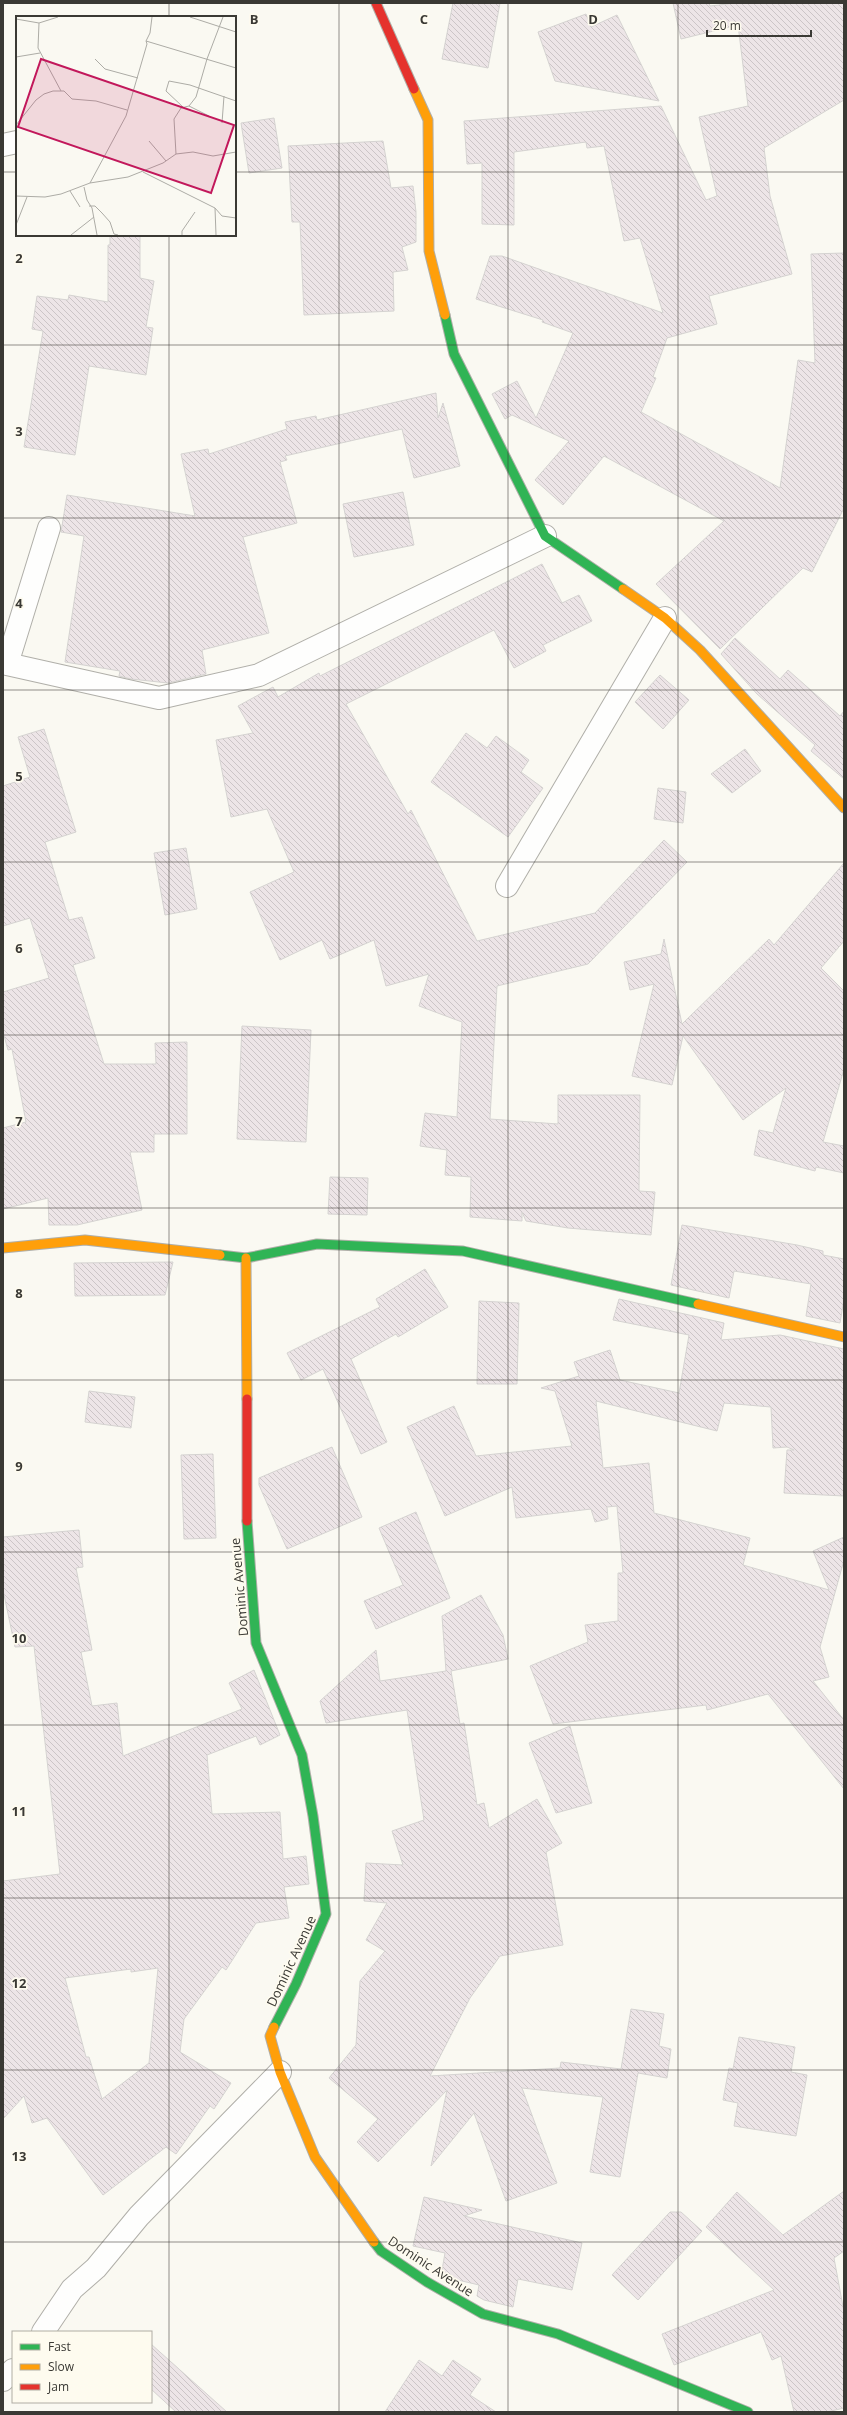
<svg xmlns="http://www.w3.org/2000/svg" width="847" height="2415" viewBox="0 0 847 2415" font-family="'Open Sans',sans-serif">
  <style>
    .building { fill: url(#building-back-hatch); stroke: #d5d3d1; fill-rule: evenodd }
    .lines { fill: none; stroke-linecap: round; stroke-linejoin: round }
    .street-casing { stroke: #b0afa9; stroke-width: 24 }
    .fast-casing { stroke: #b0afa9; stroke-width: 11 }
    .slow-casing { stroke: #b0afa9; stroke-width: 11 }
    .jam-casing { stroke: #b0afa9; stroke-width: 11 }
    .street { stroke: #fefefd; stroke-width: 22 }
    .fast { stroke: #30b455; stroke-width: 9 }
    .slow { stroke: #ff9f0a; stroke-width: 9 }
    .jam { stroke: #e5322d; stroke-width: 9 }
    .grid { fill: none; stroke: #3a3934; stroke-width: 1; stroke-opacity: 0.55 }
    .labels { text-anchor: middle; stroke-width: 3.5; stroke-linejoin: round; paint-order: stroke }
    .street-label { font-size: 13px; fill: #3a3934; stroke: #fefbef }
    .inset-road { fill: none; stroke: #adaca6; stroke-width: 1 }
    .view { fill: #c2185b; fill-opacity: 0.15; stroke: #c2185b; stroke-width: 2 }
    .inset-edge { fill: none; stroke: #3a3934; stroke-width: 2 }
    .grid-label { font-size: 13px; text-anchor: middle; font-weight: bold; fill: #3a3934; stroke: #fefbef; stroke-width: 3.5; stroke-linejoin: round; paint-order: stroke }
  </style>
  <defs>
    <pattern id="building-back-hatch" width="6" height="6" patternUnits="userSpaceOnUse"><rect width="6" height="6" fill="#ede5e7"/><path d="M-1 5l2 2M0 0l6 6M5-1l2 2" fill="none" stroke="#ccc5c7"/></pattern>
  </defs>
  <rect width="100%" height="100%" fill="#faf9f2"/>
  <!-- building -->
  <path class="building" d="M453 3H500L488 68 442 59Z
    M673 3H709L710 6 736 3H844V100L764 148 770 196 792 274 709 296 717 324 667 338 653 377 656 378 641 412 780 488 798 360 815 363 811 254 844 253V508L812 572 803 568 720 649 656 584 724 521 604 456 563 505 535 480 569 441 512 415 505 419 492 394 517 381 536 418 573 333 542 322 543 320 476 299 490 256H502L663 313 640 238 624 241 604 146 587 148 586 142 514 152V225L482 224V163L467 164 464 121 661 106 706 200 717 196 699 117 748 106 739 33 738 25 681 39Z
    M586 14 591 27 617 15 659 101 555 81 538 32Z
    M274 118 282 168 249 173 241 123Z
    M383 141 391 188 413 186 416 212V242L402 247 408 270 393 272 394 311 304 315 300 222H292L288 146Z
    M110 235H140V278L154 281 146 327 153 328 146 375 89 366 75 455 24 447 43 331 32 329 37 296 68 300 69 295 108 302V245H110Z
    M436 393 438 418 443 403 460 466 414 478 402 429 285 456 287 460 280 462 297 523 243 537 269 633 202 650 206 674 168 683 131 679 119 676 120 671 65 662 84 536 61 532 67 495 195 516 181 454 208 449 209 454 287 429 285 422 316 416 317 420Z
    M403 492 414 545 354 557 343 504Z
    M542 564 562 603 579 595 592 621 543 645 546 651 514 668 494 630 346 704 408 814 411 810 477 941 595 913 664 840 687 862 588 964 497 986 490 1119 558 1124V1095H640L639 1191 655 1192 651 1235 568 1228 526 1221 522 1212V1221L470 1217 471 1177 445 1175 447 1150 420 1146 425 1113 457 1117 462 1022 419 1006 429 974 386 986 374 940 330 959 322 940 280 960 250 892 294 872 267 809 231 817 216 740 253 733 238 706 273 687 278 697 319 673 320 676Z
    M735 638 780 679 788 670 840 716 844 711V779L811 751 815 745 757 694 721 654Z
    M660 675 689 700 663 729 635 702Z
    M44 729 76 832 45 842 69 920 82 917 95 958 73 965 104 1064H156L155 1043 187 1042V1134H154V1152H130L142 1210 77 1225H49L48 1198 3 1209V1128L26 1122 12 1049 8 1050 3 1032V992L49 978 30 918 3 926V786L30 777 18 737Z
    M466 733 487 748 496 736 529 760 521 772 543 788 508 837 431 782Z
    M745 749 761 771 732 793 711 774Z
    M658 788 686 792 683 823 654 819Z
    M186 848 197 909 165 915 154 853Z
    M844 863V941L821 968 844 991V1069L823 1142 844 1146V1173L816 1167 815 1171 754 1155 759 1130 773 1133 786 1088 743 1120 683 1036 672 1085 632 1076 654 984 630 990 624 962 661 954 664 939 682 1024 769 939 774 945Z
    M242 1026 311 1030 306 1142 237 1139Z
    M330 1177 368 1178 367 1215 328 1214Z
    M682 1225 797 1245 823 1251V1255L844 1259V1299L840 1323 806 1316 811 1284 734 1271 729 1298 671 1285Z
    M173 1262 165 1295 75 1296 74 1263Z
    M425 1269 448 1307 398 1337 396 1334 351 1359 387 1442 361 1454 323 1369 301 1380 287 1353 380 1307 376 1299Z
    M619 1299 724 1323 721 1340 780 1335 844 1349V1496L784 1493 787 1450H794L787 1447 773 1448 771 1407 724 1403 717 1431 596 1401 603 1468 649 1463 654 1513 750 1538 743 1565 829 1590 813 1551 844 1537V1560L820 1647 829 1677 813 1681 844 1720V1789L768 1694 707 1710 706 1705 553 1724 530 1666 588 1642 585 1625 618 1621V1573H623L617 1506 607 1507 608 1519 595 1522 591 1509 516 1518 512 1487 445 1516 407 1427 454 1406 476 1456 572 1446 555 1391 541 1388 579 1376 574 1362 610 1350 620 1380 679 1393 689 1335 613 1320Z
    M479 1301 519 1303 517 1384H477Z
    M89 1391 135 1397 131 1428 85 1422Z
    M332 1447 362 1517 287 1549 259 1485V1478Z
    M213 1454 216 1538 184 1539 181 1455Z
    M416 1512 450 1598 376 1629 364 1601 403 1585 379 1528Z
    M79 1530 83 1567 76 1568 92 1650 81 1652 92 1706 117 1703 123 1756 242 1709 229 1683 254 1670 280 1735 260 1745 256 1736 207 1755 212 1814 280 1812 283 1859 306 1856 309 1884 284 1887 289 1918 256 1923 226 1970 222 1967 184 2019 180 2052 231 2083 214 2109 210 2106 176 2154 166 2147 103 2195 47 2118 32 2123 24 2096 3 2119V1881L60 1874 34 1646 15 1647 3 1590V1537ZM158 1968 149 2063 102 2099 89 2057H86L65 1978 131 1969V1972Z
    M481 1595 503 1635 508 1659 451 1671 460 1724 464 1723 477 1805 484 1803 489 1828 537 1799 562 1843 546 1852 563 1945 500 1956 470 1998 430 2076 560 2068 561 2062 621 2069 631 2009 664 2014 659 2046 671 2049 667 2078 638 2073 620 2177 590 2172 603 2097 522 2088 557 2183 506 2201 474 2113 431 2166 447 2090 378 2162 357 2142 378 2119 329 2078 356 2045 360 1981 385 1951 366 1940 387 1903 364 1901 366 1863 403 1865 392 1831 424 1820 407 1710 326 1723 320 1701 376 1650 380 1681 446 1671 442 1616Z
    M570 1726 592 1803 556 1813 529 1743Z
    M739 2037 795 2047 791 2072 807 2075 796 2136 734 2126 738 2103 723 2100 729 2068 733 2069Z
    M844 2191V2251L834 2258 844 2312V2408L827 2412H794L781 2356 772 2360 761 2332 674 2365 662 2334 774 2290 706 2227 737 2192 783 2235Z
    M424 2197 482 2210 464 2216 582 2243 572 2290 518 2279 513 2307 484 2300 477 2296 479 2285 441 2276 445 2253 413 2246Z
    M670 2212H681L702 2231 638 2300 612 2275Z
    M151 2344 227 2412H176L151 2389Z
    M419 2360 442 2376 453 2360 481 2379 470 2395 496 2412H385Z"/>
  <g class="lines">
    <defs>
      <path id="street" d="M3 145 17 142
        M3 656 7 664 159 698 259 675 545 536
        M7 664 49 528
        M507 886 665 618
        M43 2332 72 2289 96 2268 139 2216 280 2072
        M3 2380 13 2370"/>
      <path id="fast" d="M445 315 454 354 545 536 623 589
        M220 1255 246 1258 317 1244 463 1251 698 1304
        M247 1521 256 1643 302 1755 313 1816 326 1914 296 1984 274 2027
        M374 2242 381 2251 427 2282 483 2314 558 2334 748 2412"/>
      <path id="slow" d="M414 89 428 120 429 251 445 315
        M623 589 665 618 700 650 844 808
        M3 1248 85 1240 220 1255
        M246 1258 247 1399
        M698 1304 844 1337
        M274 2027 270 2036 280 2072 315 2157 374 2242"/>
      <path id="jam" d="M376 3 414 89
        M247 1399V1521"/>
    </defs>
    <!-- street casing -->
    <use href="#street" class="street-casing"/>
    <!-- fast casing -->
    <use href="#fast" class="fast-casing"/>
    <!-- slow casing -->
    <use href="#slow" class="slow-casing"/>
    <!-- jam casing -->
    <use href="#jam" class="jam-casing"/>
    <!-- street -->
    <use href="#street" class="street"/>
    <!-- fast -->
    <use href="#fast" class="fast"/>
    <!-- slow -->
    <use href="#slow" class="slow"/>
    <!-- jam -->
    <use href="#jam" class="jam"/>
  </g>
  <!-- grid -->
  <path class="grid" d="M169 3V17M339 3V2412M508 3V2412M678 3V2412M3 172H17M235 172H844M169 235V2412M3 345H844M3 518H844M3 690H844M3 862H844M3 1035H844M3 1208H844M3 1380H844M3 1552H844M3 1725H844M3 1898H844M3 2070H844M3 2242H844"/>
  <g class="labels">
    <!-- street labels -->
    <g class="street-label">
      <text transform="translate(239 1587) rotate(-95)" y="5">Dominic Avenue</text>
      <text transform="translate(291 1961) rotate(-65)" y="5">Dominic Avenue</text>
      <text transform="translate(431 2266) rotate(33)" y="5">Dominic Avenue</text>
    </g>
  </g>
  <!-- overview -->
  <g transform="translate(16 16)">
    <rect width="220" height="220" fill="#faf9f2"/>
    <path class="inset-road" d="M174 1 220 16M0 3 23 7 42 1M23 7 22 32 45 75M130 25 220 52M0 41 24 37M79 43 89 53 122 62M173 90 193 100M167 91 150 75 153 65 174 69 220 85M206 107 208 80M0 109 20 84 28 78 37 75H48L56 83 80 85 111 94M133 125 150 145M160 138 158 103 165 92 173 90 180 81 191 43 207 1M127 156 199 192 206 200 220 202M74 167 110 100 131 28 130 25 134 17 136 1M68 171 71 184 76 192 81 219M54 175 64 191M0 180 29 181 45 178 74 167 112 161 147 147 160 138 177 136 197 140 220 136M73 190H79L86 197 94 206 98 218 102 219M199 192 200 219M0 209 11 181M55 219 78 201M166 219V215L179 196"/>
    <path class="view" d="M25 43 218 109 195 177 2 111Z"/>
    <rect width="220" height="220" class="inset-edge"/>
  </g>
  <g class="grid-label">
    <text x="254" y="24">B</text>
    <text x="424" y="24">C</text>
    <text x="593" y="24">D</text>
    <text x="19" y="263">2</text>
    <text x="19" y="436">3</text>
    <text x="19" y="608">4</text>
    <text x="19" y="781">5</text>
    <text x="19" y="953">6</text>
    <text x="19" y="1126">7</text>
    <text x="19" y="1298">8</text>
    <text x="19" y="1471">9</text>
    <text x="19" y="1643">10</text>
    <text x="19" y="1816">11</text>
    <text x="19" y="1988">12</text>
    <text x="19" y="2161">13</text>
  </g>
  <!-- border -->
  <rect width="847" height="2415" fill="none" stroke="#3a3934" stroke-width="8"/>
  <!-- legend -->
  <rect x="12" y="2331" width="140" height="72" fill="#fefbef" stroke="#b0ada4"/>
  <rect x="20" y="2344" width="20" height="6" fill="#30b455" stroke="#b0ada4"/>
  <text x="48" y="2351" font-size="12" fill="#3a3934">Fast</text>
  <rect x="20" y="2364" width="20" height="6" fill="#ff9f0a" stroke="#b0ada4"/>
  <text x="48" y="2371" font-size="12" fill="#3a3934">Slow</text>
  <rect x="20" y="2384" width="20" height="6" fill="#e5322d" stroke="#b0ada4"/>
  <text x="48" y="2391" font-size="12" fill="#3a3934">Jam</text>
  <!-- scale -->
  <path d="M707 30v6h104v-6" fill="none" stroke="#3a3934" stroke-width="2"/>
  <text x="713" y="30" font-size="12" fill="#3a3934" stroke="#fefbef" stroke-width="3" paint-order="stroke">20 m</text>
</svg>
